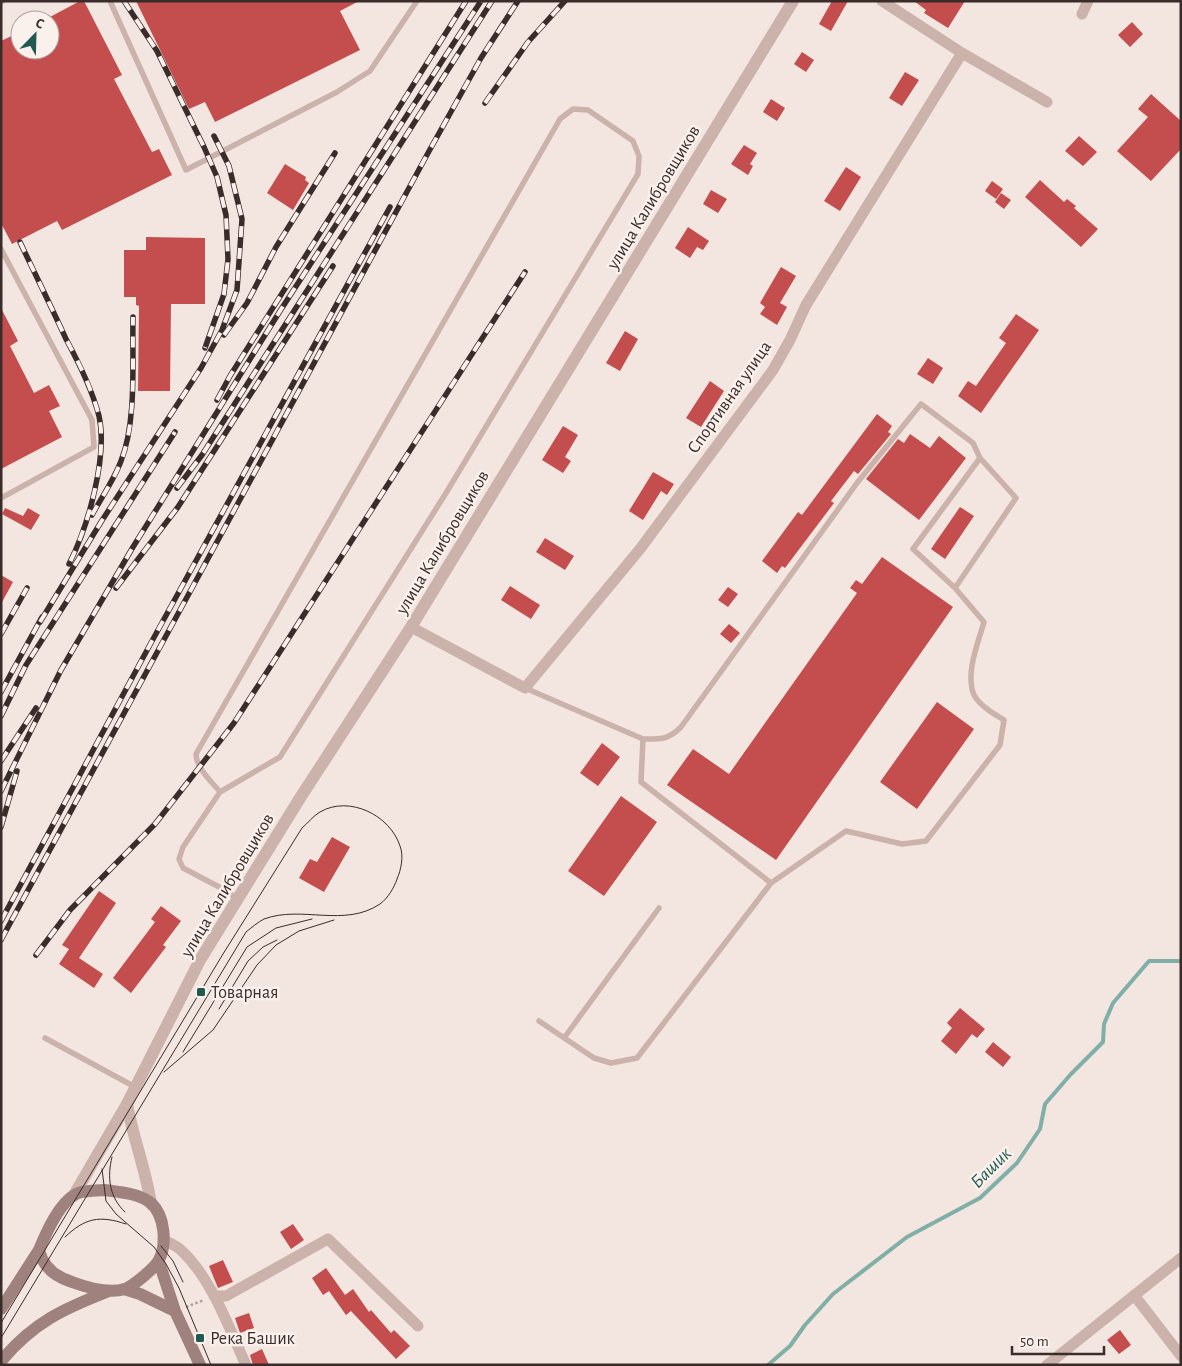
<svg xmlns="http://www.w3.org/2000/svg" width="1182" height="1366" viewBox="0 0 1182 1366" font-family="'Alegreya Sans',sans-serif">
  <style>
    .lines { fill: none; stroke-linecap: round; stroke-linejoin: round }
    .stream { stroke: #7fafa6; stroke-width: 4 }
    .building { fill: #c34e4d }
    .path { stroke: #b79c95; stroke-width: 2.5; stroke-dasharray: 2.5 2.5; stroke-linecap: butt }
    .service { stroke: #cbb2ab; stroke-width: 5.5 }
    .minor { stroke: #cbb2ab; stroke-width: 11 }
    .tertiary { stroke: #cbb2ab; stroke-width: 12 }
    .secondary { stroke: #9f817d; stroke-width: 12 }
    .tram { stroke: #392c2a; stroke-width: 1 }
    .rail-casing { stroke: #392c2a; stroke-width: 5.5 }
    .rail { stroke: #faf0ec; stroke-width: 4; stroke-dasharray: 11; stroke-linecap: butt }
    .poi-dot { fill: #205a50; stroke: #faf0ec; stroke-width: 2 }
    .labels { text-anchor: middle; stroke-width: 5; stroke-linejoin: round; paint-order: stroke }
    .street-label { font-size: 18px; fill: #392c2a; stroke: #faf0ec }
    .poi-label { font-size: 18px; fill: #392c2a; stroke: #faf0ec; text-anchor: start }
    .water-label { font-size: 19px; font-style: italic; fill: #205a50; stroke: #faf0ec }
  </style>
  <rect width="100%" height="100%" fill="#f3e5e0"/>
  <g class="lines">
    <!-- stream -->
    <path class="stream" d="M768 1365 790 1346 805 1325 833 1294 907 1237 980 1198 1017 1163 1040 1129 1045 1104 1071 1074 1103 1042 1104 1024 1113 1003 1149 961H1181"/>
  </g>
  <!-- building -->
  <path class="building" d="M80 1H84L122 75 114 79 152 152 159 149 172 175 62 230 57 221 12 244 1 223V41L20 32V50H50V17Z
    M136 1H359L340 11 360 50 215 122 205 102 189 109Z
    M832 1H848L831 31 819 24Z
    M914 1H965L948 28 924 13 926 10Z
    M1132 22 1143 34 1130 47 1118 35Z
    M802 52 814 60 806 72 794 64Z
    M905 72 919 80 902 106 889 98Z
    M1151 94 1181 121V149L1151 181 1117 151 1148 117 1138 109Z
    M771 99 785 108 777 121 763 112Z
    M1079 136 1097 152 1083 166 1065 151Z
    M744 145 757 153 750 164 753 166 748 175 731 164Z
    M285 164 306 177 305 180 309 183 293 210 267 193Z
    M846 167 861 177 840 211 824 201Z
    M1040 180 1064 202 1067 199 1076 206 1074 208 1098 229 1081 247 1025 197Z
    M992 181 1003 189 996 199 985 191Z
    M711 190 727 199 718 213 703 204Z
    M1001 193 1011 200 1004 209 995 202Z
    M688 227 709 241 703 250 697 247 690 258 675 248Z
    M146 237 205 238V304H171L170 391H138L139 306 136 305V297H124V250H146Z
    M781 267 796 276 780 303 787 307 777 325 760 314 765 307 760 303Z
    M1 308 18 341 10 346 34 393 49 385 60 406 49 411 62 437 1 469Z
    M1016 314 1039 330 981 413 958 396 968 381 976 386 1006 343 999 338Z
    M625 331 638 339 620 371 606 363Z
    M928 358 943 368 933 384 917 374Z
    M710 381 724 391 701 427 686 418Z
    M877 414 892 426 888 432 891 434 858 474 854 471 831 501 834 503 785 568 782 566 777 573 762 561 798 512 802 515Z
    M563 426 578 435 565 457 571 461 563 473 542 460Z
    M910 434 930 448 939 436 966 458 919 520 866 479 898 439 904 443Z
    M653 472 674 484 667 495 661 491 643 520 629 511Z
    M960 507 974 516 945 559 931 549Z
    M5 508 23 516 28 508 40 515 31 530 2 514Z
    M545 538 574 556 565 570 536 552Z
    M882 557 953 607 776 860 667 785 693 749 729 774 857 593 850 588 856 580 862 584Z
    M1 575 13 582 1 604Z
    M510 586 540 605 531 619 501 600Z
    M728 587 738 594 728 607 718 600Z
    M729 624 740 633 731 643 720 634Z
    M937 702 974 729 917 809 880 782Z
    M602 743 620 757 598 786 580 773Z
    M621 796 657 822 604 896 568 871Z
    M332 837 350 847 324 892 299 878 310 859 317 862Z
    M99 891 116 903 79 958 103 974 94 988 59 964 69 949 62 945Z
    M161 906 181 921 163 945 166 947 131 993 113 978 155 922 151 919Z
    M960 1008 985 1029 977 1038 972 1034 956 1054 941 1041 952 1028 947 1023Z
    M993 1042 1011 1057 1003 1067 985 1052Z
    M293 1224 304 1240 291 1249 280 1232Z
    M223 1260 233 1282 218 1288 209 1266Z
    M326 1268 345 1295 353 1289 369 1312 371 1310 391 1333 394 1330 410 1346 396 1359 351 1311 346 1315 329 1291 323 1295 312 1278Z
    M249 1313 254 1328 240 1333 235 1318Z
    M1120 1330 1131 1345 1119 1354 1107 1340Z
    M262 1349 269 1365H253L250 1355Z"/>
  <g class="lines">
    <!-- path -->
    <path class="path" d="M186 1307 204 1300"/>
    <!-- service -->
    <path class="service" d="M110 1 186 170 337 92 370 71 417 1
      M1 2 3 1
      M1 249 92 420 94 447 1 498
      M955 588 1016 498 980 458
      M525 688 643 739C661 739 668 740 681 727L857 483 921 404 973 443 980 458 913 549 955 588 984 622C978 643 965 674 974 695 980 706 994 714 1004 720L1000 745 926 841 902 844 846 831 771 883
      M220 792 280 757 446 493 638 174 639 156 633 141 588 110 573 109 560 119 196 754C196 768 212 782 220 792L183 847 179 859 183 868 223 889 238 899
      M539 1021 594 1058 611 1063 637 1058 771 883 641 782 643 739
      M45 1038 135 1087
      M564 1038 659 908"/>
    <!-- minor -->
    <path class="minor" d="M882 1 962 53 1047 102
      M1082 14 1088 1
      M411 627 525 688 640 549 773 370 790 340 806 305 962 53
      M163 1240C170 1243 178 1246 183 1252 212 1280 229 1328 246 1365
      M1134 1295 1181 1356
      M214 1296H226L328 1239 418 1326
      M1047 1365 1181 1258"/>
    <!-- tertiary -->
    <path class="tertiary" d="M127 1104C133 1138 146 1170 151 1204
      M74 1195 127 1104 200 960 300 798 411 627 793 1"/>
    <!-- secondary -->
    <path class="secondary" d="M104 1190C119 1192 138 1193 151 1203 165 1216 167 1244 159 1260 155 1268 133 1286 125 1289 108 1294 88 1288 72 1282 56 1277 43 1267 39 1250 46 1233 59 1203 76 1194 84 1190 95 1191 104 1190Z
      M159 1262 175 1311 200 1365
      M124 1289 140 1294 175 1311
      M1 1309 39 1250
      M1 1361C34 1322 63 1309 109 1291"/>
    <!-- tram -->
    <path class="tram" d="M219 1009 248 961 263 947 277 940
      M183 1052 247 947 276 928 312 919
      M164 1072 213 1030 257 965 276 945 299 931 334 920
      M112 1157C107 1177 109 1197 125 1212
      M102 1169 106 1201 116 1214 154 1247 166 1264 179 1288 211 1365
      M65 1237C85 1218 99 1215 126 1224
      M161 1246 173 1261 183 1282
      M1 1323 223 954 302 828C308 823 313 816 320 812 349 795 390 815 400 846 404 856 401 870 397 879 394 888 388 898 380 904 344 928 302 905 264 919 258 922 251 928 246 932L1 1338"/>
    <defs>
      <path id="rail" d="M124 1 157 51 204 147 217 177 226 215 228 259 224 294 205 348
        M485 103 528 42 565 1
        M20 242C35 274 51 306 66 339 79 363 92 389 99 416 108 456 88 527 69 564
        M224 335 247 303 276 247 335 153
        M217 400 230 376 466 1
        M177 488 202 455 492 1
        M92 515C101 498 114 480 121 461 137 421 132 360 133 317
        M116 588 178 507 333 266
        M40 622 101 522 201 368 222 330 237 290 242 219 229 166 214 136
        M1 634 27 588
        M1 692 42 617
        M1 716 26 665 175 432
        M1 761 36 708
        M1 791 61 670 133 547 280 311 481 1
        M1 827 17 771
        M1 921 152 641 390 207
        M1 940 428 153 481 58 518 1
        M36 955 70 910 155 824 234 723 525 272"/>
    </defs>
    <!-- rail casing -->
    <use href="#rail" class="rail-casing"/>
    <!-- rail -->
    <use href="#rail" class="rail"/>
  </g>
  <!-- markers -->
  <g class="poi-dot">
    <rect x="196" y="987" width="10" height="10" rx="2.5"/>
    <rect x="195" y="1333" width="10" height="10" rx="2.5"/>
  </g>
  <g class="labels">
    <!-- street labels -->
    <g class="street-label">
      <text transform="translate(653 197) rotate(-59)" y="6">улица Калибровщиков</text>
      <text transform="translate(729 397) rotate(-55)" y="6">Спортивная улица</text>
      <text transform="translate(442 542) rotate(-59)" y="6">улица Калибровщиков</text>
      <text transform="translate(227 885) rotate(-59)" y="6">улица Калибровщиков</text>
    </g>
    <!-- poi labels -->
    <g class="poi-label">
      <text x="211" y="998">Товарная</text>
      <text x="210" y="1344">Река Башик</text>
    </g>
    <!-- water labels -->
    <g class="water-label">
      <text transform="translate(990 1167) rotate(-45)" y="7">Башик</text>
    </g>
  </g>
  <!-- border -->
  <rect width="1182" height="1366" fill="none" stroke="#392c2a" stroke-width="5"/>
  <!-- north arrow -->
  <g transform="translate(35 35) rotate(23)"><circle r="24" fill="#faf0ec" stroke="#ada29e"/>
  <path d="M0-4L9 19L0 12L-9 19Z" fill="#205a50"/>
  <text y="-8" font-size="14" font-weight="bold" text-anchor="middle" fill="#392c2a">С</text>
  </g>
  <!-- scale -->
  <path d="M1012 1346v8h92v-8" fill="none" stroke="#392c2a" stroke-width="2.5"/>
  <text x="1020" y="1346" font-size="15" fill="#392c2a" stroke="#faf0ec" stroke-width="4" paint-order="stroke">50 m</text>
</svg>
